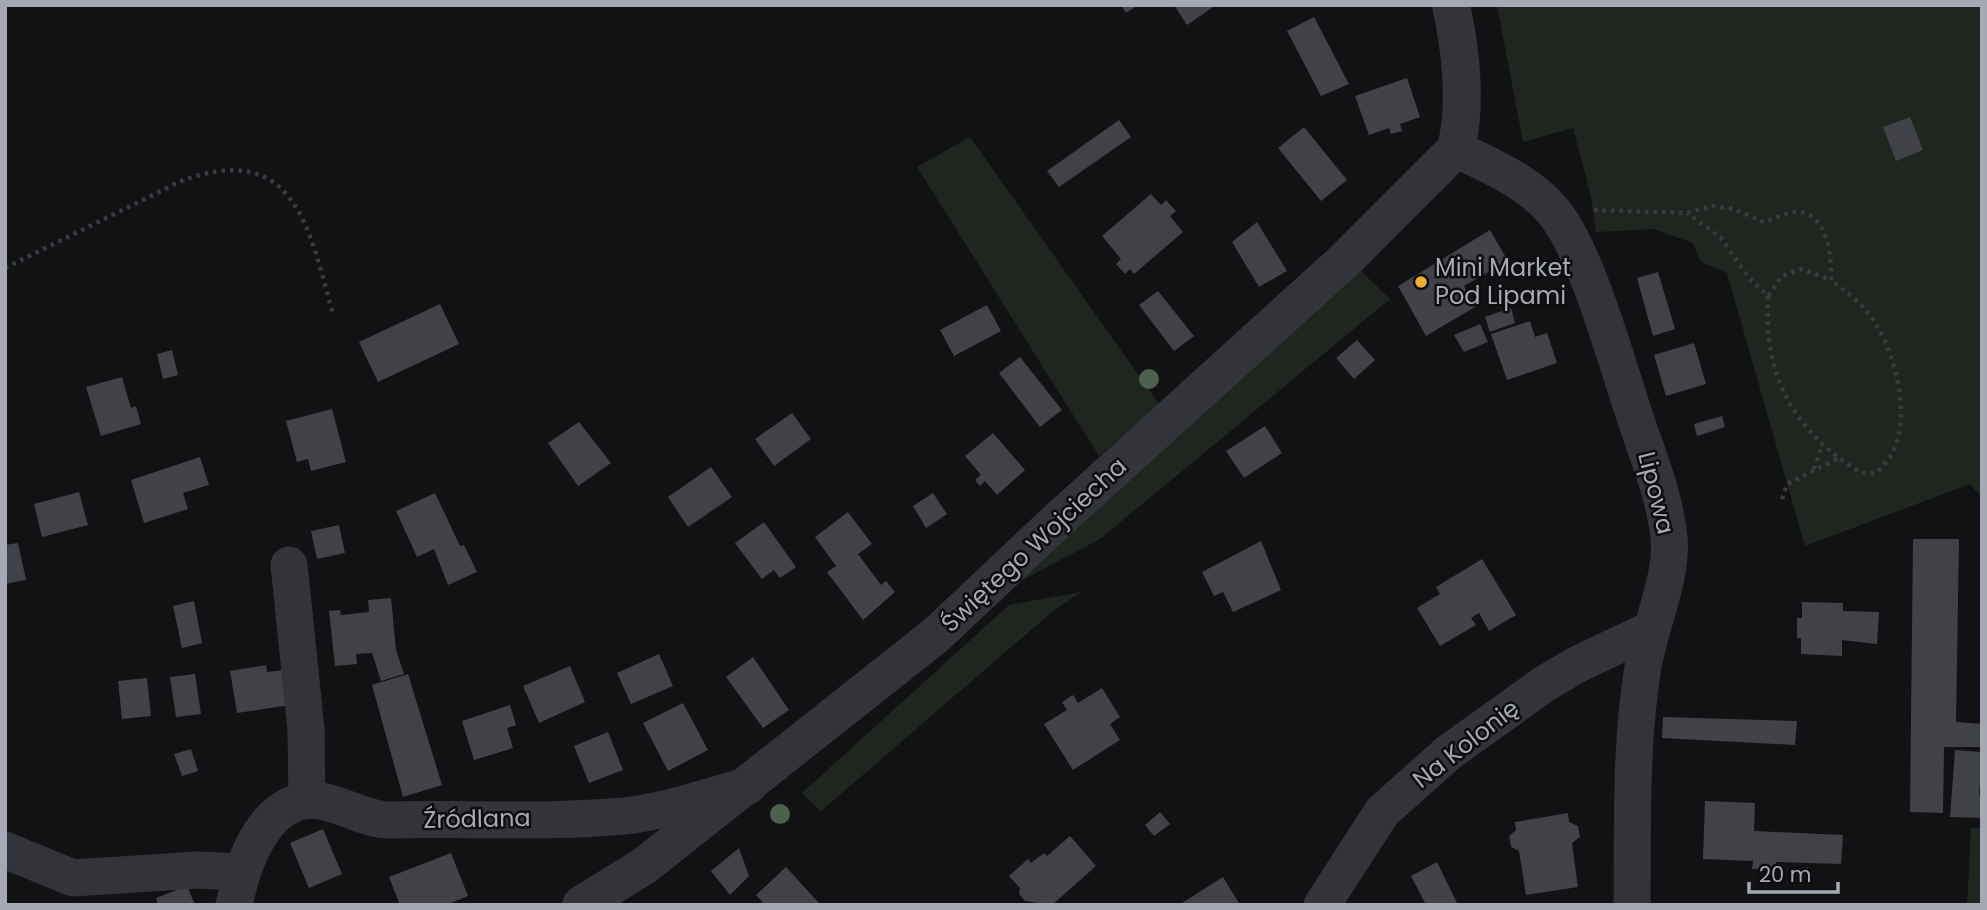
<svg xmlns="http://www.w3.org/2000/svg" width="1987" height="910" viewBox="0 0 1987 910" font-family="Poppins,sans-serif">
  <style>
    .green { fill: #1f2620 }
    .building { fill: #414247 }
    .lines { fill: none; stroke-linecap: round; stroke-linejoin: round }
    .path { stroke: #393b40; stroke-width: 4.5; stroke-dasharray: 3.5 5; stroke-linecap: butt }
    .minor { stroke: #333439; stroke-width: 37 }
    .tertiary { stroke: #333439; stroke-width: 38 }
    .tree { fill: #4c604e }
    .poi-dot { fill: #ecb032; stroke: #0d0d0f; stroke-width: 2.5 }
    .labels { text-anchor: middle; stroke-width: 5; stroke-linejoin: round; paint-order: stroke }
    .poi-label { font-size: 24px; fill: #a4a9b4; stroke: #0d0d0f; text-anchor: start }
    .street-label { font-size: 24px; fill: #a4a9b4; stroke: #0d0d0f }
  </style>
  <rect width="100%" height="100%" fill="#121214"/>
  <!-- green -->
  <path class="green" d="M1497 5H1982V498L1970 484 1805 546 1727 273 1701 262 1693 243 1654 229 1596 232 1591 196 1573 128 1523 142Z
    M970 137 1159 404 1099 456 917 167Z
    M1361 271 1390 299 1100 539 1013 585 1051 546Z
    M1081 592 1052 612 821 811 802 793 1009 605Z
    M1971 828H1982V905H1967Z"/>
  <!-- building -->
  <path class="building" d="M1121 5H1138L1126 13Z
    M1174 5H1216L1187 25Z
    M1314 17 1349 84 1321 96 1287 31Z
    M1407 78 1420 117 1400 124 1402 131 1391 134 1389 128 1369 135 1355 96Z
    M1910 117 1923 150 1896 161 1883 127Z
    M1119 120 1131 137 1059 187 1047 171Z
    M1304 127 1347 180 1321 201 1278 148Z
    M1151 194 1161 205 1166 200 1176 211 1170 216 1183 232 1134 274 1130 269 1125 274 1116 264 1121 259 1102 236Z
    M1257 222 1287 271 1259 287 1232 242Z
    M1490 230 1508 261 1464 286 1475 307 1426 336 1398 286Z
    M1658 272 1675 329 1653 336 1637 278Z
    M1158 291 1194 336 1174 351 1139 305Z
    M440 304 459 344 378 382 359 342Z
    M987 305 1001 331 954 356 940 330Z
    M1511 308 1515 323 1490 332 1485 317Z
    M1530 321 1535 337 1547 333 1557 363 1507 380 1491 334Z
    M1480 324 1488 342 1464 352 1454 335Z
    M1357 340 1375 360 1354 379 1336 358Z
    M1694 343 1706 384 1666 396 1654 355Z
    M172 350 178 375 163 379 157 354Z
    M1020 357 1062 410 1040 427 999 373Z
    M122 377 131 408 136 406 141 424 101 436 86 387Z
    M332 409 346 462 311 471 308 459 297 462 286 421Z
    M792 413 811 439 774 466 755 439Z
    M1722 416 1725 427 1697 436 1694 424Z
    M579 422 611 463 578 486 548 443Z
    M1265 426 1282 453 1244 478 1226 451Z
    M993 433 1025 470 997 495 985 481 980 486 975 480 981 475 965 456Z
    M200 457 209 485 183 493 188 509 144 523 131 480Z
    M711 467 732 497 688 527 668 497Z
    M79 492 88 525 42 537 34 504Z
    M435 493 460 546 464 545 477 572 448 585 434 549 417 557 396 511Z
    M933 493 947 514 926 528 913 506Z
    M848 512 872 544 858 554 881 585 886 581 895 592 863 620 827 572 836 566 815 537Z
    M764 522 796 567 780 578 774 570 762 579 735 543Z
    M339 525 345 553 317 559 311 531Z
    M1913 539H1959L1956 722 1982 724V747H1944L1943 813 1910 812Z
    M1261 541 1281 590 1233 612 1223 592 1214 596 1202 572Z
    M18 543 26 580 5 584V545Z
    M1482 559 1516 615 1489 631 1479 613 1471 618 1476 625 1440 646 1417 608 1440 594 1436 587Z
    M391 598 396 650 404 674 381 681 372 653 356 654 357 664 335 666 329 611 340 610 341 615 369 612 368 600Z
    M194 601 202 643 182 648 173 606Z
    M1802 602 1843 603V611L1879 612 1877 644 1842 640V656L1801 654V638H1797V618H1802Z
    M659 654 673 686 631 704 617 673Z
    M753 657 789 710 763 728 726 677Z
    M266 665 267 672 285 670 290 705 237 713 230 671Z
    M570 666 585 702 539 723 523 686Z
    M195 674 201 714 176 717 170 677Z
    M408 674 442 785 403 797 372 685Z
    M147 678 151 716 122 719 118 681Z
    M1102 688 1120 717 1110 724 1120 740 1073 770 1044 724 1067 710 1062 702 1073 695 1078 703Z
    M683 703 708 750 668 771 643 723Z
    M510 705 516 725 507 728 513 748 474 760 462 721Z
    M1663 717 1797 721 1795 745 1662 738Z
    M608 732 623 770 589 783 574 746Z
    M191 749 198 771 182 776 174 754Z
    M1955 750 1982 752 1979 795H1982V818L1950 817Z
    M1705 801 1755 803 1754 831 1843 835 1841 864 1776 862V870L1752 869 1753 861 1703 859Z
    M1160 812 1170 824 1154 836 1145 825Z
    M1568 813 1569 822 1578 826 1580 837 1572 843 1578 887 1526 895 1519 851 1511 847 1509 836 1516 830 1515 822Z
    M323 829 342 874 309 888 290 843Z
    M1070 836 1096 866 1052 905 1025 901 1019 894 1020 888 1009 876 1028 859 1031 863 1044 853 1047 856Z
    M739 848 749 876 730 895 711 871Z
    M451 853 468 896 446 905H400L389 877Z
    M1437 862 1457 903 1453 905H1426L1411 876Z
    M786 867 819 903 817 905H765L756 895Z
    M1223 877 1240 905H1179Z
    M187 886 195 905H158L156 898Z"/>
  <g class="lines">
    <!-- path -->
    <path class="path" d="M1594 210 1687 213 1712 206 1733 209 1764 222C1774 219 1786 213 1796 212 1828 211 1832 259 1831 280L1801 269 1782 276 1768 296 1749 278 1721 238 1687 213
      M5 268 181 181C295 139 309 228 333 314
      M1768 296C1764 363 1784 416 1838 457 1851 466 1860 476 1876 473 1883 465 1892 457 1895 447 1911 408 1892 338 1864 308 1855 298 1842 289 1831 280
      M1814 469 1822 445
      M1782 499 1787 484 1839 458"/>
    <!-- minor -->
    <path class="minor" d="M1456 149C1490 166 1528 181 1553 211 1586 250 1616 360 1633 411 1646 452 1665 495 1669 538 1673 577 1649 628 1643 667 1630 745 1633 826 1632 905
      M289 565 306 729 307 799
      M5 850 73 878 198 870 241 872
      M234 905C241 871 256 823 289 806 323 787 357 821 391 820 468 818 547 823 624 816 665 812 708 796 748 786
      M1322 905 1382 812 1448 753 1544 684 1578 664 1650 630"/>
    <!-- tertiary -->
    <path class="tertiary" d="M581 905 644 866 936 635 1056 522 1345 260 1456 149C1467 103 1461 51 1451 5"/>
  </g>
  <!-- trees -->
  <g class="tree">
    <circle cx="1149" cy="379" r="10"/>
    <circle cx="780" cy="814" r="10"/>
  </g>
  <!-- markers -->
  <circle class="poi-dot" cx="1421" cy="282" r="7"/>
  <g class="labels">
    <!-- poi labels -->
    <g class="poi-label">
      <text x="1435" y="276">Mini Market<tspan x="1435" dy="28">Pod Lipami</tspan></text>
    </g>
    <!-- street labels -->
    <g class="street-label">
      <text transform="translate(1656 493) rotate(76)" y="8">Lipowa</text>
      <text transform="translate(1034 545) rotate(-43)" y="8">Świętego Wojciecha</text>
      <text transform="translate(1466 744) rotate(-38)" y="8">Na Kolonię</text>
      <text transform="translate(477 819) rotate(-1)" y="8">Źródlana</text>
    </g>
  </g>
  <!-- border -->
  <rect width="1987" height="910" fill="none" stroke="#a4a9b4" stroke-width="14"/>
  <!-- scale -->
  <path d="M1749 882v10h89v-10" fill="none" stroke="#a4a9b4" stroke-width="3.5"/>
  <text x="1759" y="882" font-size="21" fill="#a4a9b4" stroke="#0d0d0f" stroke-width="5" paint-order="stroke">20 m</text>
</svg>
